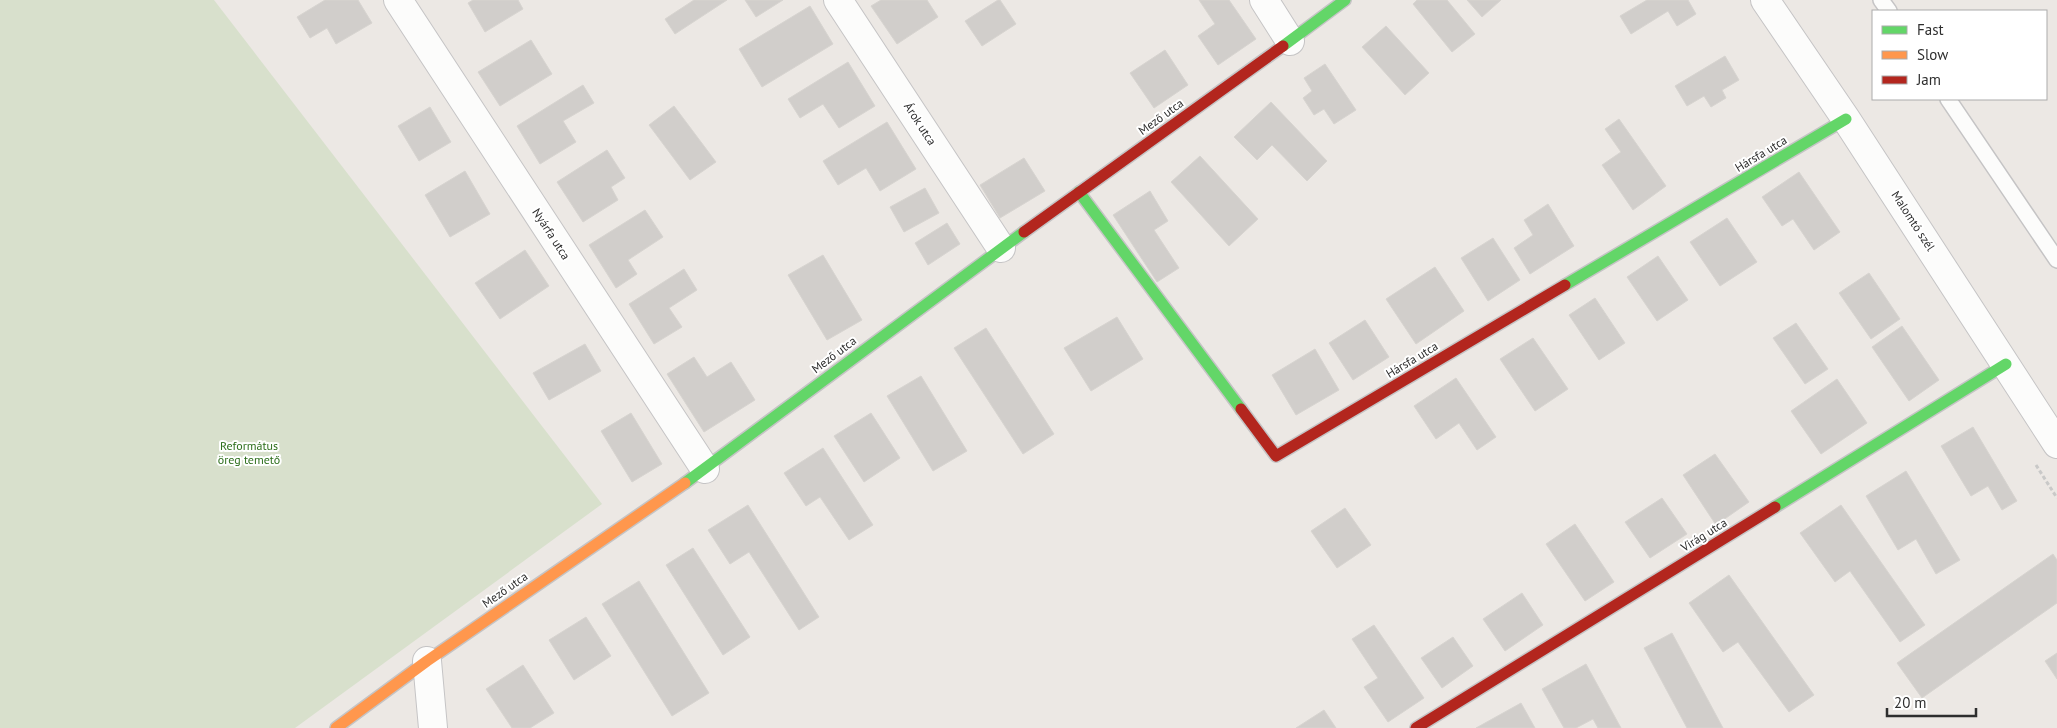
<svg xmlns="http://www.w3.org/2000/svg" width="2057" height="728" viewBox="0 0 2057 728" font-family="'PT Sans',sans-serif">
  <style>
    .cemetery { fill: #d8e0cc }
    .building { fill: #d1cecb; stroke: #d7d4d0 }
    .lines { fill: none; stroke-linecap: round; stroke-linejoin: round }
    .lane-casing { stroke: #c5c4c5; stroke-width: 18 }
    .street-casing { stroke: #c5c4c5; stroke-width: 30 }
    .fast-casing { stroke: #c5c4c5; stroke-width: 14 }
    .slow-casing { stroke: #c5c4c5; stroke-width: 14 }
    .jam-casing { stroke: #c5c4c5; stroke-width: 14 }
    .path { stroke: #c9c9c8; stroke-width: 3; stroke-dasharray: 4 2.5; stroke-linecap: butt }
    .lane { stroke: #fcfcfb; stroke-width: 15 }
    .street { stroke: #fcfcfb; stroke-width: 28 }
    .fast { stroke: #63d668; stroke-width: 11 }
    .slow { stroke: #ff974d; stroke-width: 11 }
    .jam { stroke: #b3261e; stroke-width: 11 }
    .labels { text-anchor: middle; stroke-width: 4; stroke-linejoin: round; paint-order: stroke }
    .street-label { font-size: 12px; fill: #2e2e2e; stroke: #fff }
    .park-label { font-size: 12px; fill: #2c6e1b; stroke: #fff }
  </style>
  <rect width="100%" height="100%" fill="#ece8e4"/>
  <!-- cemetery -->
  <path class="cemetery" d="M0 0H214L602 504 295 728H0Z"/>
  <!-- building -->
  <path class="building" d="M325 0H358L372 23 336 44 327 28 310 38 297 17Z
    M473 0H518L523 9 485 32 468 3Z
    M694 0H727L675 34 665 19Z
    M745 0H783L756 17Z
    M881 0H927L938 17 897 44 871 6Z
    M998 0H1000L1016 24 982 46 965 21Z
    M1199 0H1229L1256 39 1218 65 1198 36 1215 24Z
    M1417 0H1447L1475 34 1452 52 1413 4Z
    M1467 0H1501L1482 17Z
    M1647 0H1688L1696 14 1677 26 1668 11 1631 34 1620 16Z
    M810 6 833 44 762 87 739 49Z
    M1386 26 1429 73 1405 95 1362 47Z
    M531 40 552 74 500 106 478 72Z
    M1165 50 1188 85 1154 108 1130 73Z
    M1725 56 1739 80 1722 90 1726 98 1711 107 1704 96 1687 106 1675 86Z
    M848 62 875 106 839 128 823 104 800 118 788 99Z
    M1325 64 1356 110 1334 124 1324 109 1314 115 1303 98 1312 91 1304 78Z
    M583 85 594 103 563 121 576 142 540 164 517 126Z
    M1271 102 1327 161 1307 181 1272 145 1257 160 1234 137Z
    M674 106 716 162 690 180 649 125Z
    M430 107 451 142 419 161 398 126Z
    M1619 119 1666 186 1633 210 1602 165 1621 152 1605 129Z
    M887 122 916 169 880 191 866 168 838 185 823 161Z
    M607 150 625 178 611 187 618 200 583 222 557 182Z
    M1200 156 1258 219 1229 246 1171 182Z
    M1024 158 1045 191 1000 218 980 185Z
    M465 171 490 214 450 237 425 195Z
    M1799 172 1840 232 1814 250 1793 219 1782 226 1762 197Z
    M925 188 939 213 904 232 890 207Z
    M1150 191 1168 221 1154 230 1179 268 1157 282 1113 215Z
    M1548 204 1574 246 1530 274 1514 248 1533 235 1524 220Z
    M645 210 663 237 628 260 637 274 616 288 589 245Z
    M1727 218 1757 262 1720 286 1690 242Z
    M947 223 960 244 928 265 915 243Z
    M1493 238 1520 280 1488 301 1461 258Z
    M525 250 549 286 500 319 475 283Z
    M823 255 862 320 827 340 788 275Z
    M1658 256 1688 300 1657 321 1627 277Z
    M1435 267 1464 311 1416 344 1386 299Z
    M684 269 697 290 669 308 682 327 654 344 629 304Z
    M1869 273 1900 319 1871 339 1839 293Z
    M1595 298 1625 343 1599 360 1569 315Z
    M1117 317 1143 359 1091 391 1064 348Z
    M1365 320 1389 357 1353 380 1329 343Z
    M1796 323 1828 369 1805 384 1773 338Z
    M1902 326 1939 380 1909 401 1872 347Z
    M986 328 1054 434 1023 454 954 348Z
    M1533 338 1568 389 1535 411 1500 359Z
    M585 344 601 371 549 400 533 373Z
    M1315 349 1339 390 1296 415 1272 375Z
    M694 357 707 377 731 362 755 400 704 432 667 374Z
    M921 376 967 451 933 471 887 396Z
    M1456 378 1496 437 1477 450 1459 423 1436 439 1414 406Z
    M1837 379 1867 423 1821 454 1791 411Z
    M631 413 662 464 632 482 601 431Z
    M871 413 900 458 864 482 834 436Z
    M1973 427 2017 501 2002 510 1988 486 1971 496 1941 446Z
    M823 448 873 525 849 540 820 497 806 506 784 473Z
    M1715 454 1749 502 1716 525 1683 475Z
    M1906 471 1960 560 1936 574 1916 539 1898 550 1866 496Z
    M1662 498 1687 534 1650 558 1625 522Z
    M748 505 819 617 799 630 749 552 730 564 708 530Z
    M1841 505 1925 625 1900 642 1850 571 1835 582 1800 533Z
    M1345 508 1371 545 1337 568 1311 531Z
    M1575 524 1614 582 1585 601 1546 544Z
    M693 548 750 637 723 655 666 565Z
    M2053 554 2057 560V603L1922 698 1897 663Z
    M1729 575 1814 695 1789 712 1738 642 1723 652 1689 603Z
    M639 581 709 693 672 716 602 604Z
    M1522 593 1543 625 1505 651 1483 619Z
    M586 617 611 656 574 680 549 640Z
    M1374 625 1424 698 1388 722 1364 687 1378 678 1352 639Z
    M1672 633 1723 728H1687L1644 648Z
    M1453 637 1473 666 1442 688 1421 658Z
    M2057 653V679L2045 661Z
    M1586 664 1621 728H1598L1593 719 1576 728H1564L1542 689Z
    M523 665 554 713 530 728H512L486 689Z
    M1521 703 1535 728H1476Z
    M1324 710 1336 728H1296Z"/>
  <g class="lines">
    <defs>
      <path id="lane" d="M1881 0 1889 11
        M1948 99 2057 260"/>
      <path id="street" d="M398 0 705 469
        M838 0 1001 248
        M1264 0 1290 41
        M1765 0 1846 119 2057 444
        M427 661 433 728"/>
      <path id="fast" d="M1283 46 1345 0
        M1079 192 1241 409
        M1565 285 1846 119
        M685 483 1024 232
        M1775 507 2006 364"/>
      <path id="slow" d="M336 728 427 661 685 483"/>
      <path id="jam" d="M1024 232 1283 46
        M1241 409 1276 456 1565 285
        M1416 728 1775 507"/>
    </defs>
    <!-- lane casing -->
    <use href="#lane" class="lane-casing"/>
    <!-- street casing -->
    <use href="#street" class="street-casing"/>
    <!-- fast casing -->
    <use href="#fast" class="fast-casing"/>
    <!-- slow casing -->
    <use href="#slow" class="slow-casing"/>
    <!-- jam casing -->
    <use href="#jam" class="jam-casing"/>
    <!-- path -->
    <path class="path" d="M2036 465 2057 498"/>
    <!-- lane -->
    <use href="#lane" class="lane"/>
    <!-- street -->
    <use href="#street" class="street"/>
    <!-- fast -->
    <use href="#fast" class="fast"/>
    <!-- slow -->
    <use href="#slow" class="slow"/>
    <!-- jam -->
    <use href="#jam" class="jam"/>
  </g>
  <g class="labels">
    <!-- street labels -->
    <g class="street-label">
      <text transform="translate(1161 117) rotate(-36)" y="4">Mező utca</text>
      <text transform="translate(920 124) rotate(57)" y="4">Árok utca</text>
      <text transform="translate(1761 154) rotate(-31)" y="4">Hársfa utca</text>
      <text transform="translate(1913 221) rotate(57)" y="4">Malomtó szél</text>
      <text transform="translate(551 234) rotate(57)" y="4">Nyárfa utca</text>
      <text transform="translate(834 355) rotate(-37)" y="4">Mező utca</text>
      <text transform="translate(1412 360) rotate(-31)" y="4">Hársfa utca</text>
      <text transform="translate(1704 535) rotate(-32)" y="4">Virág utca</text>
      <text transform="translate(505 590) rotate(-35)" y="4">Mező utca</text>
    </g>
    <!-- park labels -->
    <g class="park-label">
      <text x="249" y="450">Református<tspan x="249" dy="14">öreg temető</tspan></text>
    </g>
  </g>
  <!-- legend -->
  <rect x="1872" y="10" width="175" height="90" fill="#ffffff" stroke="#ababab"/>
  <rect x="1882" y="26" width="25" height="8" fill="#63d668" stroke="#ababab"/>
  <text x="1917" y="35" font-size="15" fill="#2e2e2e">Fast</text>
  <rect x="1882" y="51" width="25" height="8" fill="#ff974d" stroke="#ababab"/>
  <text x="1917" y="60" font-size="15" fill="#2e2e2e">Slow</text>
  <rect x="1882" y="76" width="25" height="8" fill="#b3261e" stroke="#ababab"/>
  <text x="1917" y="85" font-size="15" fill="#2e2e2e">Jam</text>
  <!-- scale -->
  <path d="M1887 708v8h89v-8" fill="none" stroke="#2e2e2e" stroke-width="2.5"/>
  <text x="1894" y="708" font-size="15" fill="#2e2e2e" stroke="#ffffff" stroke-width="4" paint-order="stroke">20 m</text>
</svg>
